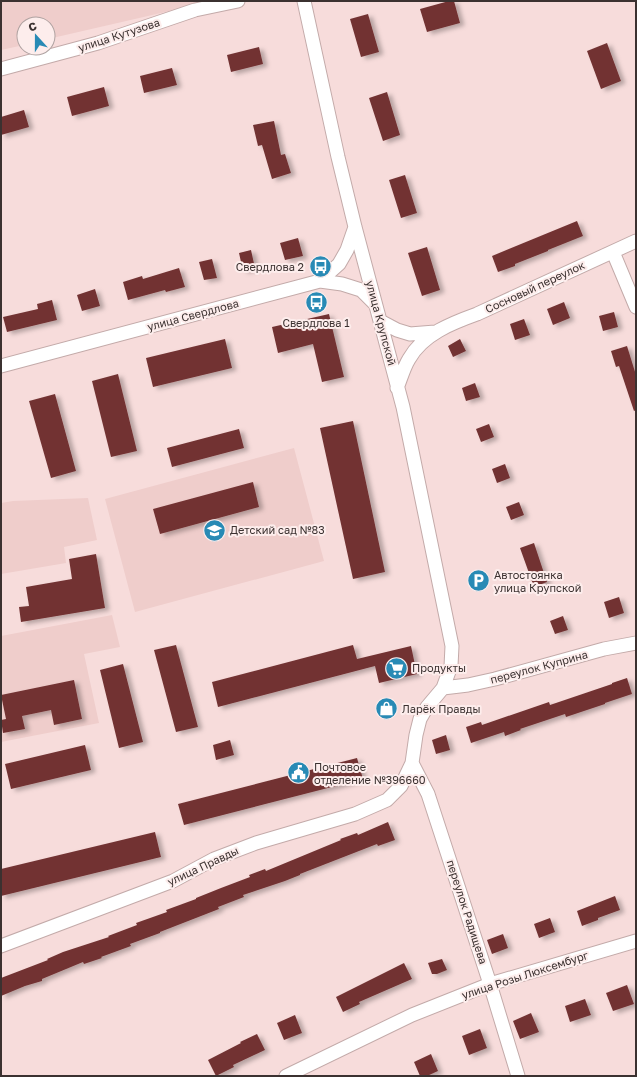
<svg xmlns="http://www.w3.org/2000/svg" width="637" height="1077" viewBox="0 0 637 1077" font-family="'Golos Text',sans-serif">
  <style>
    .built { fill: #efcdcb }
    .building { fill: #723333; filter: url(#shadow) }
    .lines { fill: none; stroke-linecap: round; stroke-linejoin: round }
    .street-casing { stroke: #c3aaa9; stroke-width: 15 }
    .street { stroke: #fff; stroke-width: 13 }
    .labels { text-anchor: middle; stroke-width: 4; stroke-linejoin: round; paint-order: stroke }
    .street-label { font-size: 11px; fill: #3b3130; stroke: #fdedec }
    .poi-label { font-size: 11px; fill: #3b3130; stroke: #fdedec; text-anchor: start }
  </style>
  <defs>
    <filter id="shadow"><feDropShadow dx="4.5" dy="2.5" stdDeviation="2" flood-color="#0004"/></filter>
  </defs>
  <rect width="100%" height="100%" fill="#f7dcdb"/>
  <!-- built -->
  <path class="built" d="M1 1H213L48 39V24H24V45L1 50Z
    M294 448 324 561 135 612 105 499Z
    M88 498 97 540 64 547 66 563 1 574V503L13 501Z
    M112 615 120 647 84 654 99 723 1 742V636Z"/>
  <!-- building -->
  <path class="building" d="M449 1H454L460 23 427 32 420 9Z
    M368 14 379 52 361 57 350 19Z
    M607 43 621 81 601 89 587 51Z
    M259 47 263 64 231 72 227 55Z
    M172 68 177 85 144 93 140 76Z
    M104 87 109 106 72 116 67 97Z
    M387 92 400 135 383 141 369 98Z
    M24 110 29 127 1 135V117Z
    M274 121 281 155 285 154 291 173 272 179 262 145 258 146 253 125Z
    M405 175 417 213 401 218 389 180Z
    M577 221 583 236 548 250V251L515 264V266L498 272 492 256Z
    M298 238 303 256 285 260 280 243Z
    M427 247 440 290 422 296 408 253Z
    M251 250 255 268 243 271 239 253Z
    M212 259 217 278 204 280 199 262Z
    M179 268 185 287 166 292 165 290 128 300 123 282 142 276 143 279Z
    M95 289 100 306 82 311 77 295Z
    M52 300 57 320 7 332 3 317 38 309 37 304Z
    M564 302 570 318 553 325 547 309Z
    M614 312 618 327 603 331 599 316Z
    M329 314 344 377 322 382 313 344 278 353 272 327Z
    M524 319 530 335 515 340 510 324Z
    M225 339 232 368 153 387 146 358Z
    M460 339 466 351 453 357 448 346Z
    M627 346 636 375V410L634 411 619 366 616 367 611 351Z
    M118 374 137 451 111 457 92 381Z
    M475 383 480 397 466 401 462 388Z
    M55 394 76 471 51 478 29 401Z
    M353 421 385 572 353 579 320 428Z
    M489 424 494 437 481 442 476 429Z
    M239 429 244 448 172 467 167 448Z
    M505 464 510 478 497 483 492 469Z
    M253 482 259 507 160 534 153 509Z
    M519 502 524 515 511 520 506 507Z
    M534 543 547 582 534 587 520 548Z
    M96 554 105 608 21 622 19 607 29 606 26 587 72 579 69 559Z
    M619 597 624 613 609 618 604 602Z
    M563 616 568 630 555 634 550 621Z
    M176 645 198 727 176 732 154 650Z
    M353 645 357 659 411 646 417 674 379 683 375 666 218 707 212 682Z
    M123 664 143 742 119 748 100 670Z
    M627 678 632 694 605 703V704L566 717 565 714 520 729 521 730 505 736 504 732 471 743 466 727 481 722 482 725 549 702 550 705 612 684V683Z
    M74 680 82 719 54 725 51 710 22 716 25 729 3 733 1 720 6 719 1 695Z
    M446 735 450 750 436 754 432 740Z
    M230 740 234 755 216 760 213 745Z
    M85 745 91 770 11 789 5 764Z
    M357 758 363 779 184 825 178 804Z
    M388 822 395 840 378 846 377 844 300 874V875L285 881 243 895 244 897 218 907 219 909 160 932V933L130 944 131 946 101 957 102 958 84 964 83 962 42 979V981L25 986 1 996V978L48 960 47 959 63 952 109 937 108 936 137 925 136 923 167 912 166 910 196 899V898L221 888 250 877 249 875 265 869 266 871 341 840 340 839 357 833 358 835Z
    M155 832 161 857 1 896V869Z
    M615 896 620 910 598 918V920L582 926 577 911Z
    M550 918 555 932 539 938 534 924Z
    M503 934 508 948 492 954 487 940Z
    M442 959 447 970 437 974H432L428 963Z
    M404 963 412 979 359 1002 360 1004 343 1012 336 997Z
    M627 985 634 1004 613 1011 606 993Z
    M585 999 591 1015 570 1022 565 1006Z
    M531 1013 539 1032 520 1039 513 1021Z
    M295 1015 302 1033 284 1040 277 1023Z
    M480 1029 487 1048 469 1055 462 1036Z
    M257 1034 265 1050 233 1065 234 1067 216 1076 208 1060 241 1043 240 1042Z
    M431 1054 438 1071 427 1076H420L414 1062Z"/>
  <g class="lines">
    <defs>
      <path id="street" d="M304 1 338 157 355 227 403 407 452 646 451 666 443 688 427 707 420 719 416 735 412 763 428 794 490 984 518 1076
        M1 69 98 43 195 10 238 1
        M613 252 636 307
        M320 281 342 284 361 290 375 304
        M380 321 397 330 410 334 435 332
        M1 366 320 281 339 264 347 250 355 227
        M397 388C401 378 404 367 409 359 423 334 452 323 477 314L636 241
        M443 688 468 685 495 679 604 649 636 643
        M1 946 173 881 214 859 256 843 355 814 387 800 401 786 412 763
        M286 1076 412 1015 490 984 636 941"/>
    </defs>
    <!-- street casing -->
    <use href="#street" class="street-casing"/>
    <!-- street -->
    <use href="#street" class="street"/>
  </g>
  <!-- icons -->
  <defs>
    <symbol id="bus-disc" viewBox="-11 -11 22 22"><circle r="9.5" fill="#288ab5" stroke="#fdedec"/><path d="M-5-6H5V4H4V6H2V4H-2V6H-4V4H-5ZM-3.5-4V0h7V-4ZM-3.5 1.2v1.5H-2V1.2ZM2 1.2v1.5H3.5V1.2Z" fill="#fff"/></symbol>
    <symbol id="school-disc" viewBox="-11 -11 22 22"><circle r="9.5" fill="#288ab5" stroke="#fdedec"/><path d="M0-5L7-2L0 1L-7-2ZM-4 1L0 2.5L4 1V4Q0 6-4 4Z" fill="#fff"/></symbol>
    <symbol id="parking-disc" viewBox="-11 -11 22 22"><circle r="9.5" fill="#288ab5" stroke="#fdedec"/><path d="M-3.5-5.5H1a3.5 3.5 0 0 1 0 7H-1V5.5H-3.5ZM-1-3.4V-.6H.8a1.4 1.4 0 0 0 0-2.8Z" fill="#fff"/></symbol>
    <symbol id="supermarket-disc" viewBox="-11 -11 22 22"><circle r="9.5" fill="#288ab5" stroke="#fdedec"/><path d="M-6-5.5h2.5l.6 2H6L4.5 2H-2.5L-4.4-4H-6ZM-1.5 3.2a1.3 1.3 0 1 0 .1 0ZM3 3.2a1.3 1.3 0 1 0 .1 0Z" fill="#fff"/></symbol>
    <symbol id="shop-disc" viewBox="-11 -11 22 22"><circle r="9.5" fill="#288ab5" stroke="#fdedec"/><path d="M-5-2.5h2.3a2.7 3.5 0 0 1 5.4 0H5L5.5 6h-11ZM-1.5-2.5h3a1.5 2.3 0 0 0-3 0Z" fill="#fff"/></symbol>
    <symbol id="civic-disc" viewBox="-11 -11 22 22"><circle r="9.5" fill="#288ab5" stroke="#fdedec"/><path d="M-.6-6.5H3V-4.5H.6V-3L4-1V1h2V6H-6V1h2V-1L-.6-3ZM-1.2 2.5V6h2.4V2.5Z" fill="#fff"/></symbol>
  </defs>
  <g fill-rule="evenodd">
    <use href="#bus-disc" x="308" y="254" width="25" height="25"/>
    <use href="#bus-disc" x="304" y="290" width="25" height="25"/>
    <use href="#school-disc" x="202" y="518" width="25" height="25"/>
    <use href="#parking-disc" x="466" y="568" width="25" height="25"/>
    <use href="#supermarket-disc" x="384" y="656" width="25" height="25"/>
    <use href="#shop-disc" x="374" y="696" width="25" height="25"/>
    <use href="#civic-disc" x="286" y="760" width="25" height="25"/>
  </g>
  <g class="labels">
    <!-- street labels -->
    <g class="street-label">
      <text transform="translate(119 35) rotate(-18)" y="4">улица Кутузова</text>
      <text transform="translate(535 287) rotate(-25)" y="4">Сосновый переулок</text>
      <text transform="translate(193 315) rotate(-15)" y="4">улица Свердлова</text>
      <text transform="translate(381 323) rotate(75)" y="4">улица Крупской</text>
      <text transform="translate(539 667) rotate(-15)" y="4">переулок Куприна</text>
      <text transform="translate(203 866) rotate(-25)" y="4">улица Правды</text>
      <text transform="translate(467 912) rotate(72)" y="4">переулок Радищева</text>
      <text transform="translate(525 975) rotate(-18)" y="4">улица Розы Люксембург</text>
    </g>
    <!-- poi labels -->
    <g class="poi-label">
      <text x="304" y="271" text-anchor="end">Свердлова 2</text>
      <text x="316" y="327" text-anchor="middle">Свердлова 1</text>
      <text x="230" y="534">Детский сад №83</text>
      <text x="494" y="579">Автостоянка<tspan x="494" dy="13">улица Крупской</tspan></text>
      <text x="412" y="672">Продукты</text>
      <text x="402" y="713">Ларёк Правды</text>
      <text x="314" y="771">Почтовое<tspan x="314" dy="13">отделение №396660</tspan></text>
    </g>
  </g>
  <!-- border -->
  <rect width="637" height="1077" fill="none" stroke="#3b3130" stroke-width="4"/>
  <!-- north arrow -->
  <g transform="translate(36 36) rotate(339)"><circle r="19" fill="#fdedec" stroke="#afa2a1"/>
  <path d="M0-3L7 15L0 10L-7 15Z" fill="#288ab5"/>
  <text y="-6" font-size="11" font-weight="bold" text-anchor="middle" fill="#3b3130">С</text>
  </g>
</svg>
